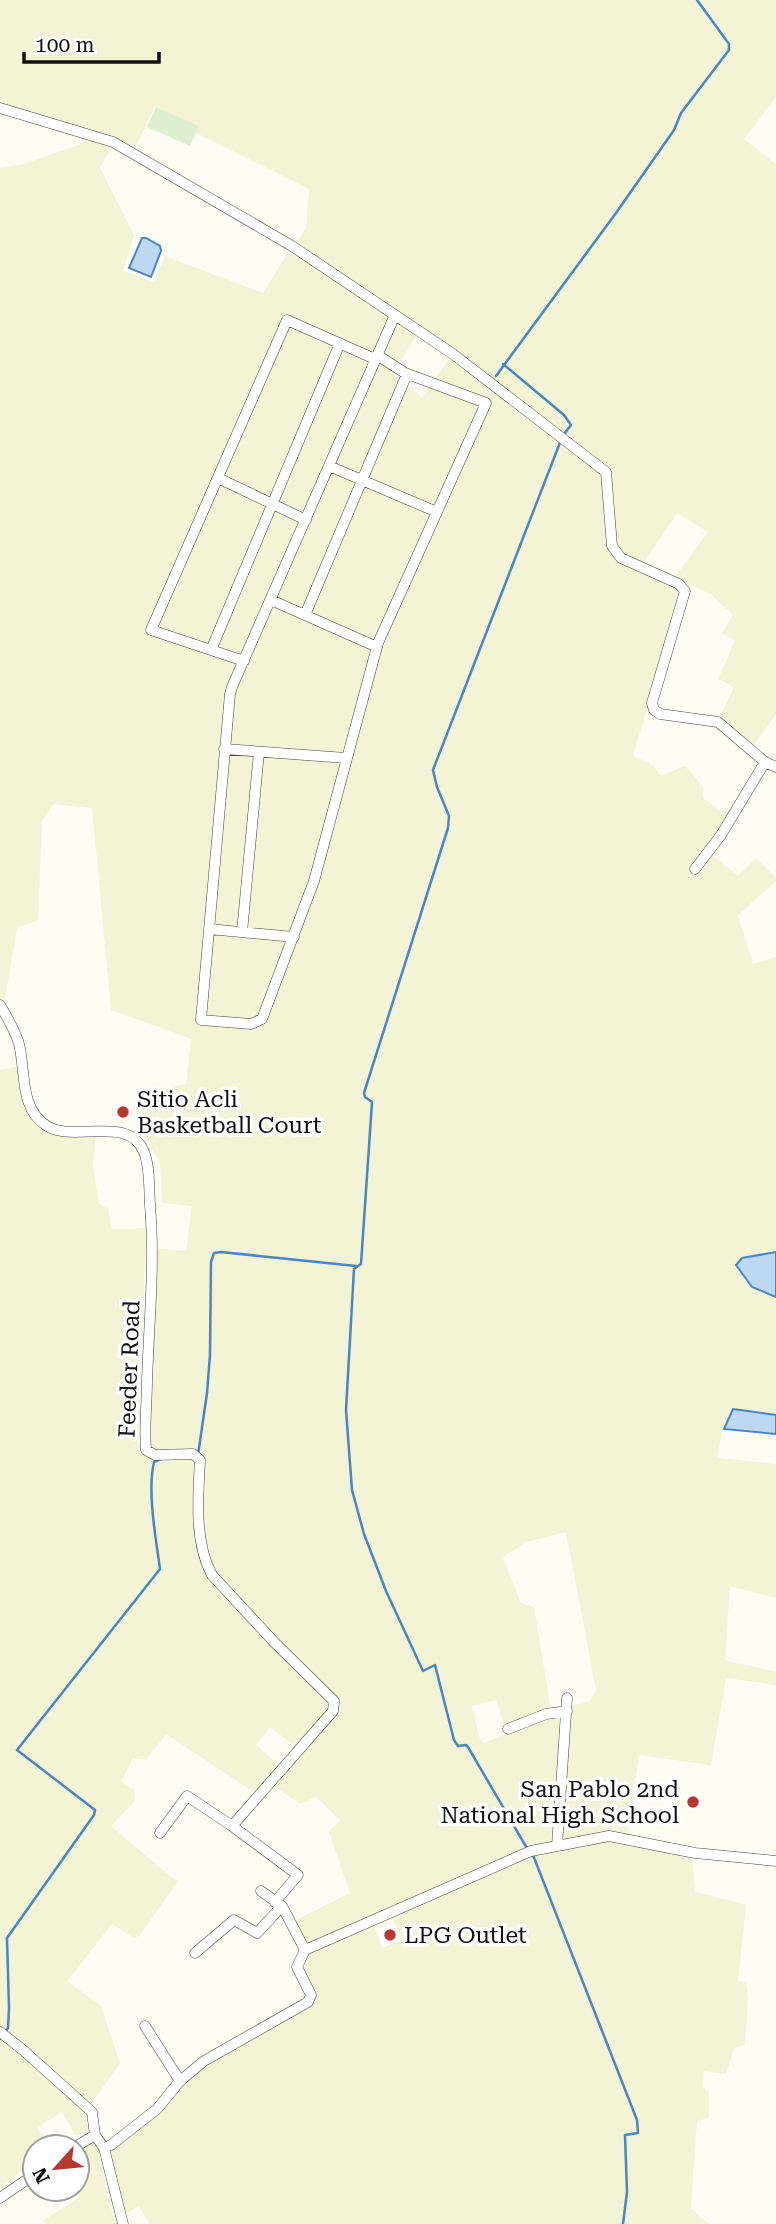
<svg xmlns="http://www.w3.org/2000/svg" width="776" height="2224" viewBox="0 0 776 2224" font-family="'Roboto Serif',serif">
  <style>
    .farmland { fill: #f3f3d5 }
    .pitch { fill: #e1efd1 }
    .water { fill: #bdd9f2; stroke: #4986c4; stroke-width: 2 }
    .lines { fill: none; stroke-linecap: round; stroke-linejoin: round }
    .stream { stroke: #4986c4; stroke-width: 2.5 }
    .minor-casing { stroke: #434343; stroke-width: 11 }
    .minor { stroke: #fff; stroke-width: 10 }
    .poi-dot { fill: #b73932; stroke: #fff; stroke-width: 2.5 }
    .labels { text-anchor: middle; stroke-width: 7; stroke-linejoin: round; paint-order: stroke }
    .poi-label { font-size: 23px; fill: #101010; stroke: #fff; text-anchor: start }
    .street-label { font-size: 23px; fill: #101010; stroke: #fff }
  </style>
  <rect width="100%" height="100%" fill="#fefdf4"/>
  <!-- farmland -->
  <path class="farmland" d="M0 0H776V97L744 139 776 164V714L752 748 719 719 734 687 718 679 735 641 722 633 733 615 711 594 674 578 708 532 677 513 642 565 617 551 608 471 295 245 306 228 309 189 196 133 199 126 155 107 134 150 0 106Z
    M87 137 112 145 100 168 134 235 123 271 154 282 165 256 263 293 291 248 418 333 393 374 422 397 451 356 602 470 610 547 678 586 682 595 633 755 654 766 660 776 685 766 703 787V798L726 816 706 850 738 876 756 858 776 878V881L738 915 753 964 776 957V1252L742 1258 752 1287 776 1297V1415L733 1409 722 1432 717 1458 776 1464V1598L730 1586 725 1660 776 1672V1685L726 1678 711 1765 639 1755 627 1839 566 1842 560 1839 568 1709 574 1705 589 1702 596 1690 566 1532 526 1542 503 1557 521 1603 534 1607 551 1710 505 1727 496 1700 472 1706 480 1739 484 1743 546 1716 564 1713 554 1844 307 1945 293 1925 296 1920 350 1893 329 1832 340 1820 316 1797 300 1804 273 1785 337 1700 219 1580 207 1562 203 1541 200 1457 157 1453 148 1448 152 1248 186 1251 192 1206 162 1203 160 1163 139 1125 135 1095 186 1084 191 1039 111 1010 92 808 53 804 42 822 38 920 17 928 5 999 0 1003V168L24 164 81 144Z
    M20 1066 33 1119 44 1130 67 1133 96 1132 93 1167 99 1204 108 1208 112 1229 146 1228 139 1440 143 1453 160 1462 193 1459 198 1541 203 1563 329 1700 330 1709 296 1747 270 1727 256 1745 279 1765 259 1792 255 1793 166 1734 146 1760 133 1758 121 1782 135 1790 134 1802 111 1826 170 1876 178 1881 140 1935 134 1938 112 1924 67 1981 101 2006 120 2063 89 2107 0 2029V1070Z
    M609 1838 692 1854 695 1892 746 1905 738 1981 746 1982 748 2000 745 2044 734 2048 726 2074 704 2071 703 2087 709 2092V2118L697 2121 691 2209 709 2224H149L139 2206 122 2216 109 2152 206 2058 309 2005 299 1965 307 1952 372 1922 383 1948 402 1939 391 1915 532 1854Z
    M0 2035 85 2112 88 2131 76 2136 62 2112 37 2128 52 2147H35V2162L0 2186Z
    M92 2139 97 2147 115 2224H45L44 2220 78 2198 75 2189H77V2147Z"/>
  <!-- pitch -->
  <path class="pitch" d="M156 107 199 126 190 146 147 127Z"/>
  <!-- water -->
  <path class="water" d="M142 238H146L160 246 161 251 151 277 129 268Z
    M776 1252V1297L752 1287 736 1265 742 1258Z
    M733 1409 776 1415V1434L724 1429Z"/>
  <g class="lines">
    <!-- stream -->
    <path class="stream" d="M503 364 564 415 571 425 564 434
      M496 376 616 213 674 130 681 113 729 50V44L697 0
      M198 1455 207 1393 210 1355 211 1262 214 1253 221 1252 356 1266
      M528 1850 468 1747 466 1745 458 1746 454 1740 435 1665 423 1671 386 1591 364 1534 352 1490 346 1410 354 1269 361 1264 372 1102 365 1097 364 1093 448 828 449 816 437 787 433 770 561 440
      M533 1855 637 2120 638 2133 625 2135 627 2192 623 2224
      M0 2039 8 2028 9 2008 7 1938 94 1815 95 1810 17 1750 160 1569C156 1539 147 1491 154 1462L161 1459"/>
    <defs>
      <path id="minor" d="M0 108 113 142 292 246 453 354 606 472 612 546 621 558 679 584 685 591 652 703 654 710 660 714 718 722 765 762 776 767
        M377 355 405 373 486 403 378 643 314 881 262 1019 251 1024 201 1020 230 694 232 687 395 315
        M329 466 437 512
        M218 478 306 520
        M271 600 377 647
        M305 615 407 374
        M211 650 340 343
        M244 661 151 630 287 320 375 359
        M224 749 346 758
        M695 869 721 835 765 762
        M209 929 294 937
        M242 932 259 752
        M0 1005C7 1017 15 1030 19 1044 26 1071 19 1109 47 1126 74 1143 128 1114 144 1152 150 1167 149 1189 150 1205 155 1263 149 1322 147 1381 147 1403 144 1427 146 1450L155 1455 193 1454 200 1460C198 1497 194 1542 212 1575L274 1642 334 1701 333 1711 232 1826 298 1875 275 1902
        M508 1729 546 1714 567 1711
        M160 1833 187 1796 232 1826
        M557 1846 567 1698
        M261 1891 282 1906 305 1950
        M195 1953 234 1920 257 1933 282 1906
        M145 2026 180 2081
        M0 2032 23 2050 92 2112 95 2135 104 2148 123 2224
        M75 2147 95 2135
        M104 2148 111 2145 157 2109 180 2081 204 2061 308 2002 311 1995 297 1967 305 1950 531 1851 609 1836 695 1853 776 1861
        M0 2198 35 2174"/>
    </defs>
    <!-- minor casing -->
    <use href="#minor" class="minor-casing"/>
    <!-- minor -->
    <use href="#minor" class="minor"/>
  </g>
  <!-- markers -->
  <g class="poi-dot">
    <circle cx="123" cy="1112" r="7"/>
    <circle cx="693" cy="1802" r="7"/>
    <circle cx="390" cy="1935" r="7"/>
  </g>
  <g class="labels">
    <!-- poi labels -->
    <g class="poi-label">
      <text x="137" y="1107">Sitio Acli<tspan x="137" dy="26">Basketball Court</tspan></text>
      <text x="679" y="1797" text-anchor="end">San Pablo 2nd<tspan x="679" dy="26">National High School</tspan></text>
      <text x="404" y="1943">LPG Outlet</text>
    </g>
    <!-- street labels -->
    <g class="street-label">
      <text transform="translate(129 1369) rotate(-88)" y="8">Feeder Road</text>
    </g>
  </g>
  <!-- north arrow -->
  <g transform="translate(56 2168) rotate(243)"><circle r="33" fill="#ffffff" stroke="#9f9f9f" stroke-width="2"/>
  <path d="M0-5L12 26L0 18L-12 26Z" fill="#b73932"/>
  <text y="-10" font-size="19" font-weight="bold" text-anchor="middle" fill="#101010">N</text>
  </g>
  <!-- scale -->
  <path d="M24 52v10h135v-10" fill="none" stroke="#101010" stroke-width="3.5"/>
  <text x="35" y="52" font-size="21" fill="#101010" stroke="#ffffff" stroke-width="5" paint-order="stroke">100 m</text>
</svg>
